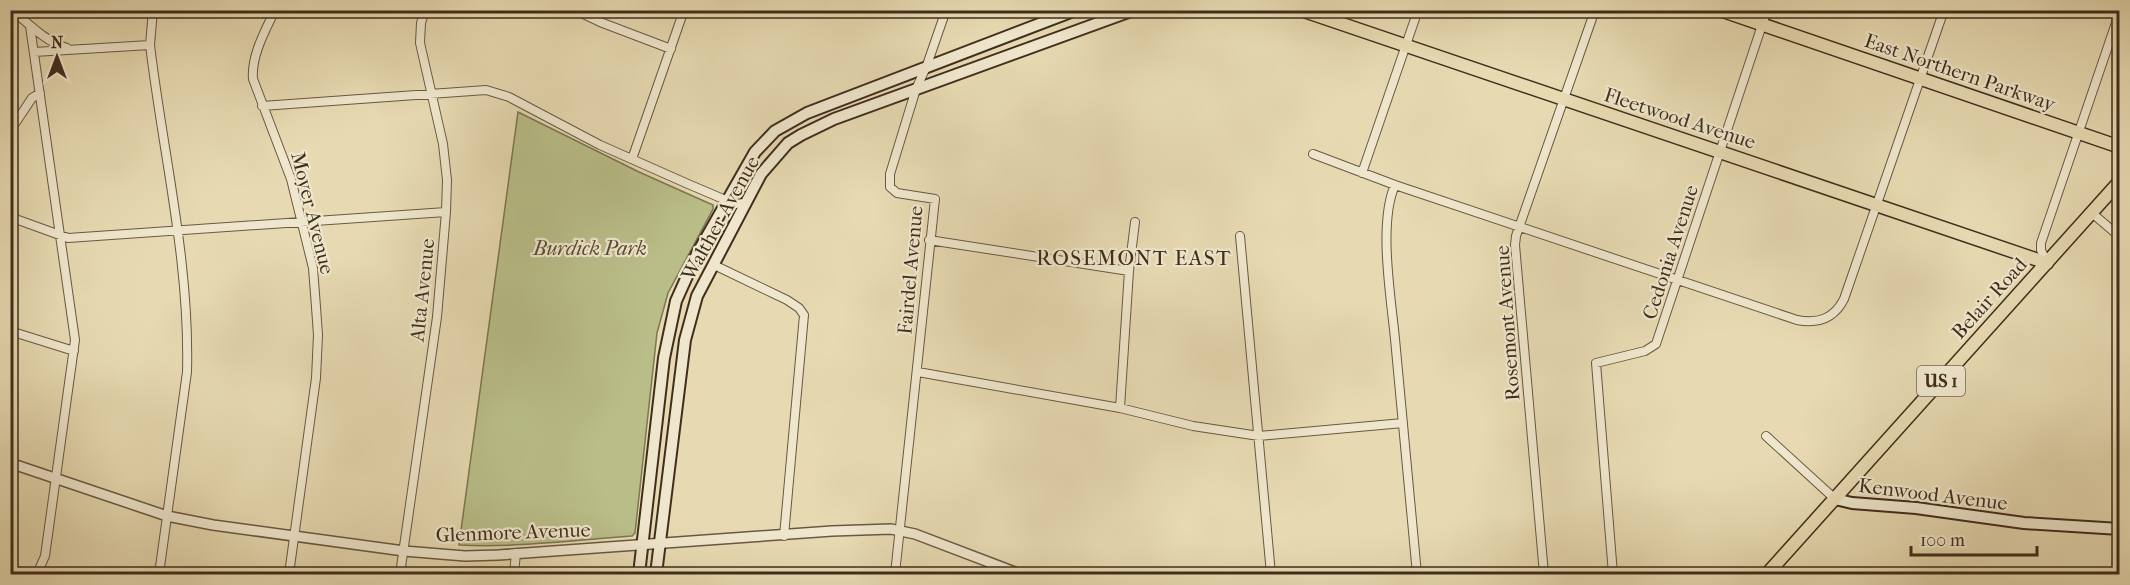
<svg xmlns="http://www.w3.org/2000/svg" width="2130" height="585" viewBox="0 0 2130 585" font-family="'IM FELL French Canon',serif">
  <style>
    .green { fill: #b9be89; stroke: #7c7652; stroke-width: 1.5 }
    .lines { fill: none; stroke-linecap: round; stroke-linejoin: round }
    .minor-casing { stroke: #6a5842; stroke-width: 10 }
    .tertiary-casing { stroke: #6a5842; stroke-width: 12 }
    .secondary-casing { stroke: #402d1c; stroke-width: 14 }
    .primary-casing { stroke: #402d1c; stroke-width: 15 }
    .minor { stroke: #efe7cd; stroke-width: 8 }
    .tertiary { stroke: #efe7cd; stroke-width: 9 }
    .secondary { stroke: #efe7cd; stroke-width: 10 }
    .primary { stroke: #e7dab2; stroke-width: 12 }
    .labels { text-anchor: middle; stroke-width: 4.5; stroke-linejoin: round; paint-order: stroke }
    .shield { fill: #efe7cd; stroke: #746551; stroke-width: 1.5 }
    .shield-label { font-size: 18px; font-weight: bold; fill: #402d1c }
    .street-label { font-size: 20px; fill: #402d1c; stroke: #efe7cd }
    .park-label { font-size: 20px; font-style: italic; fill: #584a32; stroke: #efe7cd }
    .neighbourhood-label { font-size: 21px; letter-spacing: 1.5px; fill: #402d1c; stroke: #efe7cd }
  </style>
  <rect width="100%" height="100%" fill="#e7dab2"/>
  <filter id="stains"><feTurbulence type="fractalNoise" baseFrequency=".00333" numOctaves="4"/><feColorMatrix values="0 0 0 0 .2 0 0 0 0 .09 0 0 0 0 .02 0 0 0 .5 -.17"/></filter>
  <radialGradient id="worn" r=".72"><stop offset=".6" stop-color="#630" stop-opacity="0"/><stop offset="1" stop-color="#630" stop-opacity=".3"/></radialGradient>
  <!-- green -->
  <path class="green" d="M518 112 639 172 713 205V209L668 293 657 333 635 533 632 536C574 540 517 548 459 545Z"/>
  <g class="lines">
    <defs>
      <path id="minor" d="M12 10C29 24 46 42 67 48
        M153 10 150 45C163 154 190 262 187 372L159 574
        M275 10C265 31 251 56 253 79L291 179 313 268 316 307 318 335 316 378 289 574
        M575 10 600 22 671 49
        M30 26 75 340 45 556 37 574
        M34 52 150 45
        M262 106 486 90 509 97 600 145 688 184 735 204 745 203
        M10 131 32 98 40 93
        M1313 154 1395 185 1797 320C1818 324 1834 319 1844 299L1944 10
        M632 159 684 10
        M1362 173 1418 10
        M1395 185C1378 223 1391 297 1395 339 1402 417 1410 496 1417 574
        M2092 213 2120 237
        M10 217 68 238 446 212
        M1240 236 1271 574
        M929 240 1129 271
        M2047 263 2041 250V243L2120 11
        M714 265 787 300 799 308 804 315 784 536
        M10 331 74 351
        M918 372 1120 408 1193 426 1259 436 1403 423
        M1120 408 1129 271 1135 222
        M1766 436 1835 499
        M400 574 437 317 446 212 447 180 443 144 420 43 421 23 425 10
        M514 574 516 553
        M895 574 935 199 897 193 890 187V174L916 89 927 65 946 10
        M1544 574 1515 245 1516 236 1595 10
        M1613 574 1596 363 1645 351 1656 344 1767 10"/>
      <path id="tertiary" d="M10 463 167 516 213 525 404 551 465 556 498 555 832 531 891 529 915 534 1020 574"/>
      <path id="secondary" d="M1835 499 1852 503 1916 508 2024 523 2120 529
        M639 574 664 358 676 301 697 254 755 152 775 131 807 113 1076 10
        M656 574 685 340 697 296 761 174 788 143 801 135 834 119 1134 10"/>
      <path id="primary" d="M1301 10 2047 263
        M1720 10 2120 147
        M1767 574 2120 181"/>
    </defs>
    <!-- minor casing -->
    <use href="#minor" class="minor-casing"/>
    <!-- tertiary casing -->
    <use href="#tertiary" class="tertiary-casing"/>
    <!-- secondary casing -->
    <use href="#secondary" class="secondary-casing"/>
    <!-- primary casing -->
    <use href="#primary" class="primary-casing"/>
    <!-- minor -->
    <use href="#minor" class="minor"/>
    <!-- tertiary -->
    <use href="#tertiary" class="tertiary"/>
    <!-- secondary -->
    <use href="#secondary" class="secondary"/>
    <!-- primary -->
    <use href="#primary" class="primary"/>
  </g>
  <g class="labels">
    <!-- shield labels -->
    <rect class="shield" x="1917" y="366" width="48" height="30" rx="4.5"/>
    <g class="shield-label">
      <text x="1941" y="387">US 1</text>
    </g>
    <!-- street labels -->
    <g class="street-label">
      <text transform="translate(1960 72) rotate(19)" y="7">East Northern Parkway</text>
      <text transform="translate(1680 118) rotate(18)" y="7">Fleetwood Avenue</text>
      <text transform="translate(313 213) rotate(76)" y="7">Moyer Avenue</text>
      <text transform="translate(720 218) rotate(-61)" y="7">Walther Avenue</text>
      <text transform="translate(1670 252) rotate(-72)" y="7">Cedonia Avenue</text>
      <text transform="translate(910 270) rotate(-85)" y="7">Fairdel Avenue</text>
      <text transform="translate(422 290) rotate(-84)" y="7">Alta Avenue</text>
      <text transform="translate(1989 298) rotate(-48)" y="7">Belair Road</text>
      <text transform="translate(1507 323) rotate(-94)" y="7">Rosemont Avenue</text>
      <text transform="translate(1933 494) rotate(7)" y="7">Kenwood Avenue</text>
      <text transform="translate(513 532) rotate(-2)" y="7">Glenmore Avenue</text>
    </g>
    <!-- park labels -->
    <g class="park-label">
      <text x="590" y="255">Burdick Park</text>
    </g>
    <!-- neighbourhood labels -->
    <g class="neighbourhood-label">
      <text x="1134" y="265">ROSEMONT EAST</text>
    </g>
  </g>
  <!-- margin -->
  <rect width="2130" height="585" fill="none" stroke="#e7dab2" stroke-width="36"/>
  <rect x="12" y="12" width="2106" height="561" fill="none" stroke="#402d1c" stroke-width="3"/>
  <rect x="18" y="18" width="2094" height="549" fill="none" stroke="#402d1c" stroke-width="1.5"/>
  <!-- north arrow -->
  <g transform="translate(57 57)" stroke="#efe7cd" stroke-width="4.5" paint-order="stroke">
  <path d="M0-4.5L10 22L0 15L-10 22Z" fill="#402d1c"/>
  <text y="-9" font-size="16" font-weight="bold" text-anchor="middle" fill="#402d1c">N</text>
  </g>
  <!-- scale -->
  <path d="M1911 546v9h126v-9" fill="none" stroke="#402d1c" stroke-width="3"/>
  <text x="1920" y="546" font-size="18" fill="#402d1c" stroke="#efe7cd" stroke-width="4.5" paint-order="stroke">100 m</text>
  <rect width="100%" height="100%" filter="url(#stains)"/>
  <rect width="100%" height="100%" fill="url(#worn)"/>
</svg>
